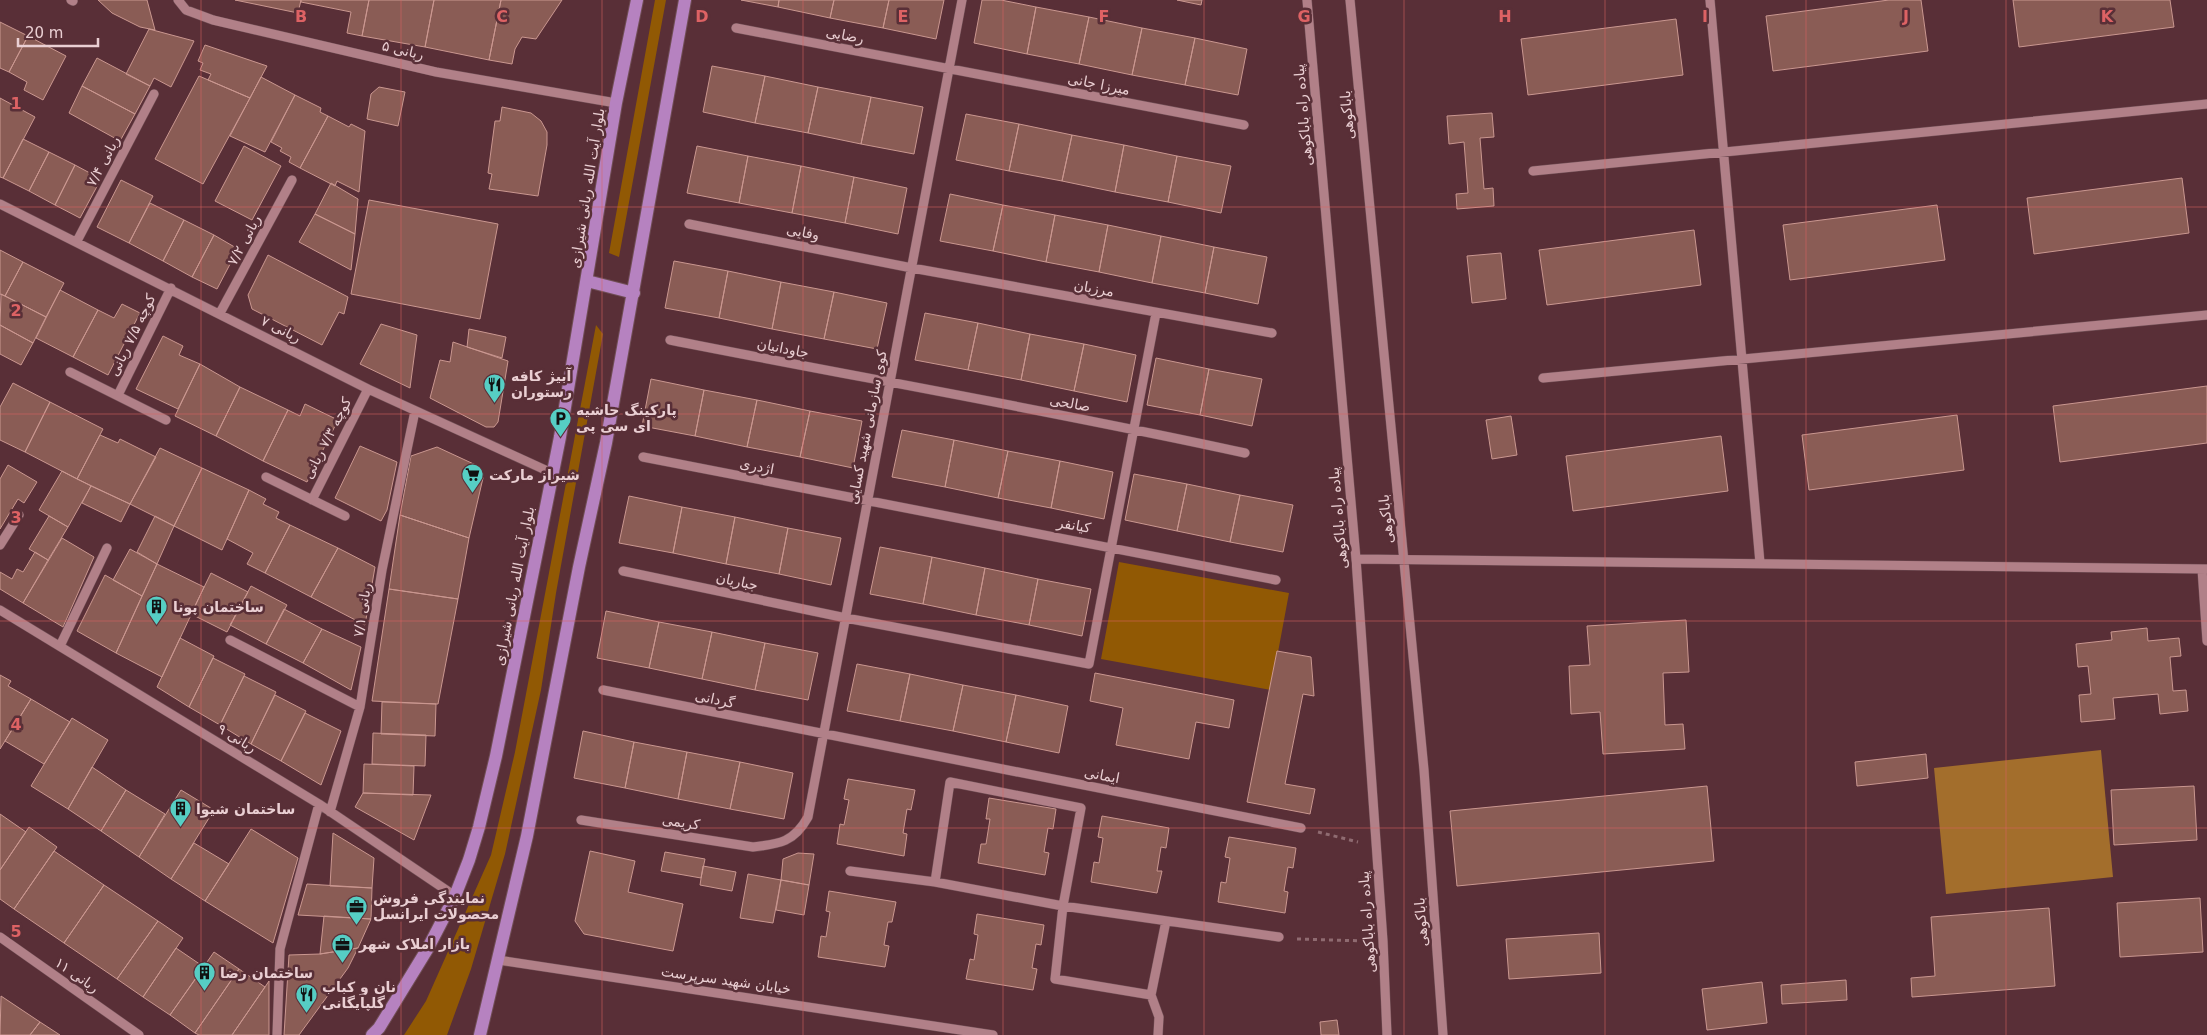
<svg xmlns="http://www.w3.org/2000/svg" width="2207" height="1035" viewBox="0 0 2207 1035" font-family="'DejaVu Sans','Noto Sans Arabic',sans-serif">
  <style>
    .green { fill: #915904 }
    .forest { fill: #a36e2c }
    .building { fill: #8a5c55; stroke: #ca9790 }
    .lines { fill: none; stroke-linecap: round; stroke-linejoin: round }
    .minor-casing { stroke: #704e55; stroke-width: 10 }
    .major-casing { stroke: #704e55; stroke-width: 14 }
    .path { stroke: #8f6b71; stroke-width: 3; stroke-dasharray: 4 4; stroke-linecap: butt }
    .minor { stroke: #b18088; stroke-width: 9 }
    .major { stroke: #b682c0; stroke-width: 12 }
    .grid { fill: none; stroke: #dd6264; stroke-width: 1; stroke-opacity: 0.55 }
    .labels { text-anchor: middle; stroke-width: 5; stroke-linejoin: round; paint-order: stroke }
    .street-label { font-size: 14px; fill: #eacfd3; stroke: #592f37 }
    .poi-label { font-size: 14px; font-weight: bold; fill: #eacfd3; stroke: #592f37; text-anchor: start }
    .grid-label { font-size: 16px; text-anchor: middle; font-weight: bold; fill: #dd6264; stroke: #592f37; stroke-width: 5; stroke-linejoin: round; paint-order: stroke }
  </style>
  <rect width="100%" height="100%" fill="#592f37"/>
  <!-- green -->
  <path class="green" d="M655 0H666L619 257 609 253Z
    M596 325 603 334 556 593 541 690 505 854 471 969 447 1035H404L426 1001 491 855 515 752Z
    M1119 562 1289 593 1271 690 1101 659Z"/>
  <!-- forest -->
  <path class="forest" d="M2101 750 2113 877 1946 894 1934 768Z"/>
  <!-- building -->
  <path class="building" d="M98 0H147L155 30 140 27 112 13Z
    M235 0H301L298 13Z
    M301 0H369L362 36 347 33 351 12 301 2Z
    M369 0H434L425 47 362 36Z
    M434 0H501L489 60 425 47Z
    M501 0H562L536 39 522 37 515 49 512 64 489 60Z
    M741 0H779L778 7Z
    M779 0H834L830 18 778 7Z
    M834 0H889L883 28 830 18Z
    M889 0H944L936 39 883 28Z
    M982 0H1001L1036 7 1027 54 974 43Z
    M1177 0H1202L1201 5Z
    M1889 0H1921L1928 51 1773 71 1766 16Z
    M2013 0H2170L2174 27 2019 47Z
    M1036 7 1089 17 1079 64 1027 54Z
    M1089 17 1142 28 1132 75 1079 64Z
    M1676 19 1683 75 1528 95 1521 39Z
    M0 22 28 36 9 72 0 68Z
    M1142 28 1195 38 1185 85 1132 75Z
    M149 29 194 41 171 87 154 78 150 86 126 74Z
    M28 36 66 56 43 100 24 90 27 82 9 72Z
    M1195 38 1247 49 1238 95 1185 85Z
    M205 45 267 66 250 98 208 80 211 74 200 70 203 63 198 61Z
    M97 58 150 86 135 114 82 86Z
    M712 66 765 76 755 123 703 112Z
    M199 76 250 98 203 184 155 159Z
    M765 76 818 87 808 133 755 123Z
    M261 77 295 95 265 152 230 136Z
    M82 86 135 114 120 141 69 113Z
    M379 87 405 92 398 126 367 119 371 94Z
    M818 87 871 97 861 144 808 133Z
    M295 95 321 108 320 112 328 116 300 168 289 162 291 157 280 151 282 148 271 142Z
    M871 97 923 107 914 154 861 144Z
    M0 98 35 117 3 178 0 177Z
    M502 107 531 113 541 121 547 132V145L538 196 489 189 492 174 488 173 495 121H500Z
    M1492 113 1494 137 1480 138 1484 189 1493 188 1494 206 1457 209 1456 194 1468 193 1464 142 1449 144 1447 116Z
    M966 114 1019 124 1009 171 956 160Z
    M328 116 349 127 351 124 365 131 359 192 337 181 335 186 300 168Z
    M1019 124 1072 135 1062 181 1009 171Z
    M1072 135 1124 145 1115 192 1062 181Z
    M23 139 49 152 29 191 3 178Z
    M1124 145 1177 156 1168 202 1115 192Z
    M244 146 281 166 252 220 215 201Z
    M697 146 748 156 739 203 687 193Z
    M49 152 75 165 55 205 29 191Z
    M748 156 801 166 792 213 739 203Z
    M1177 156 1231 166 1221 213 1168 202Z
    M75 165 101 179 80 218 55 205Z
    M801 166 854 177 845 223 792 213Z
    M854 177 907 188 898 234 845 223Z
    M2182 178 2189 233 2034 254 2027 198Z
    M121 180 153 196 129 243 97 227Z
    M331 183 358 199 355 234 315 214Z
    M950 194 1003 205 993 251 940 241Z
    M369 200 498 224 480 319 351 294Z
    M150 203 184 220 163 261 129 243Z
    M1003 205 1055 215 1046 262 993 251Z
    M1937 205 1945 260 1790 280 1783 225Z
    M315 214 355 234 351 270 299 242Z
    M1055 215 1108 225 1099 272 1046 262Z
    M184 220 214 235 192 277 163 261Z
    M1108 225 1161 236 1152 283 1099 272Z
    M1694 230 1701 285 1547 305 1539 250Z
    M214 235 238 249 217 289 192 277Z
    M1161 236 1214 247 1205 293 1152 283Z
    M1214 247 1267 257 1258 304 1205 293Z
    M0 250 23 262 5 296 0 294Z
    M1501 253 1506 299 1472 303 1467 256Z
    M268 255 348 297 344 314 339 312 322 345 252 309 248 295Z
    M674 261 728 271 719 318 665 308Z
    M23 262 64 283 46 317 5 296Z
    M728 271 781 282 772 329 719 318Z
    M781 282 834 292 824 339 772 329Z
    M60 290 98 310 73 357 36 338Z
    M834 292 887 303 877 349 824 339Z
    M1 294 46 317 33 343 0 325Z
    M122 304 140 313 108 375 73 357 98 310 114 318Z
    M925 313 978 323 968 370 915 360Z
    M978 323 1030 334 1021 380 968 370Z
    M381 324 417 335 410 388 360 364Z
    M0 325 33 343 21 365 0 354Z
    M469 329 506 337 502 358 467 347Z
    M1030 334 1084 344 1074 391 1021 380Z
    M163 336 183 346 179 355 200 364 178 409 136 389Z
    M453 342 508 361 498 422 494 427H486L430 398 440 360 450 362Z
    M1084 344 1136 355 1127 402 1074 391Z
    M1156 358 1209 369 1200 415 1147 405Z
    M200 364 240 387 216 436 175 416Z
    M1209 369 1262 379 1252 426 1200 415Z
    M651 379 704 390 695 436 642 426Z
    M13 383 50 402 25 452 0 440V407Z
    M2207 386V443L2060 462 2053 406Z
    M240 387 288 410 263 461 216 436Z
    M704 390 757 400 747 447 695 436Z
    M757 400 810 411 800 457 747 447Z
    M50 402 103 429 77 479 25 452Z
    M305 404 338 420 307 482 263 461 288 410 300 416Z
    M810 411 862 421 853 468 800 457Z
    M1957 415 1964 470 1809 490 1802 435Z
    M1511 416 1517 455 1492 459 1486 420Z
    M902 430 954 440 945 487 892 477Z
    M100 435 118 443 120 439 156 457 130 504 77 479Z
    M1721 436 1728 491 1573 511 1566 456Z
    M954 440 1008 451 998 498 945 487Z
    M360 446 397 462 387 510 381 521 335 498Z
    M437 447 478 466 483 478 469 538 400 515 411 456Z
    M160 448 202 468 174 526 130 504Z
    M1008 451 1060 461 1051 508 998 498Z
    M1060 461 1113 472 1104 519 1051 508Z
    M8 465 37 482 24 503 18 499 0 529V479Z
    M202 468 249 490 222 550 174 526Z
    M62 471 91 486 68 527 39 510Z
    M1134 474 1187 484 1177 531 1125 520Z
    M1187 484 1240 495 1230 542 1177 531Z
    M91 486 130 504 121 522 82 503Z
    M249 490 266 499 263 504 279 512 276 518 290 525 265 573 247 564 253 553 227 539Z
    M1240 495 1293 505 1283 552 1230 542Z
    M629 496 682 507 673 553 619 543Z
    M682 507 735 517 726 564 673 553Z
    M400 515 469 538 458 599 389 589Z
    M49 516 68 527 48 560 29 549Z
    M155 516 174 526 157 564 137 552Z
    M735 517 788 528 779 574 726 564Z
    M290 525 338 548 311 597 265 573Z
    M788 528 841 538 831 585 779 574Z
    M62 538 94 557 63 627 23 603Z
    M880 547 932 557 923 604 870 594Z
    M338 548 375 567 365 625 311 597Z
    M130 549 157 564 142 596 113 580Z
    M35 552 48 560 23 603 0 589V572L12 579 17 569 23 572Z
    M932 557 985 568 976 615 923 604Z
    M157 564 204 587 162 677 116 653Z
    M985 568 1038 579 1029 625 976 615Z
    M211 573 248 592 227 632 191 614Z
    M105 575 142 596 116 653 77 631Z
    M1038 579 1091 589 1082 636 1029 625Z
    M251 586 287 605 266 644 230 625Z
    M389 589 458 599 438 704 372 701Z
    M284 609 322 629 303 663 266 644Z
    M606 611 659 622 649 668 597 658Z
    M1686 620 1689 672 1663 673 1665 725 1683 724 1685 749 1603 754 1600 712 1571 714 1569 666 1590 665 1587 626Z
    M659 622 712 632 702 679 649 668Z
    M2147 628 2148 641 2179 638 2181 656 2170 657 2173 691 2186 690 2188 711 2160 714 2158 694 2113 698 2115 719 2081 722 2079 695 2091 694 2088 666 2078 667 2076 644 2112 640 2111 632Z
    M322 629 361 647 351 690 303 663Z
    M712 632 765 643 755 690 702 679Z
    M180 638 214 656 189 707 157 687Z
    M765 643 818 653 808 700 755 690Z
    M1277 651 1311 657 1314 696 1303 694 1285 784 1315 789 1310 814 1247 802Z
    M213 658 245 674 220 725 189 707Z
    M857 664 910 674 900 721 847 711Z
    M1095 673 1234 700 1229 728 1196 722 1189 759 1116 745 1123 708 1090 701Z
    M910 674 963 685 953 731 900 721Z
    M0 675 11 681 8 686 31 699 0 749Z
    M244 676 276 692 251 744 220 725Z
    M963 685 1016 695 1006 742 953 731Z
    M275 695 306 711 281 761 251 744Z
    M1016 695 1068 706 1059 753 1006 742Z
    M31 699 70 722 44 764 5 741Z
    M382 702 436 704 435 736 381 734Z
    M305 713 341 731 321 785 281 761Z
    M72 718 108 740 68 809 31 786Z
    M583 731 634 742 625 788 574 778Z
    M373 733 426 735 425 766 372 764Z
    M634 742 687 752 678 799 625 788Z
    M687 752 740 762 730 809 678 799Z
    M1926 754 1928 778 1857 786 1855 762Z
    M740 762 793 773 784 819 730 809Z
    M364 764 414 766 413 795 363 793Z
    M92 767 126 790 101 831 68 809Z
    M848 779 915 790 911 810 907 809 903 833 907 834 904 856 837 844 840 824 844 825 849 800 844 799Z
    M1707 786 1714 861 1457 886 1450 811Z
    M2194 786 2197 840 2114 845 2111 790Z
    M126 790 165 814 139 857 101 831Z
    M181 790 214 810 171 879 139 857Z
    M363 793 431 795 414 840 355 807Z
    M989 798 1056 809 1053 829 1048 828 1044 852 1049 853 1045 875 978 863 981 844H986L990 819H986Z
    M0 814 26 832 0 870Z
    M1102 816 1169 828 1166 848 1161 847 1157 871H1162L1157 893 1091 882 1094 862 1099 863 1103 838 1098 837Z
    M29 827 57 847 14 909 0 899V870Z
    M251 829 298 858 273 943 205 901Z
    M333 833 374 858 372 888 330 886Z
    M1229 837 1296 848 1293 868 1288 867 1284 891 1288 892 1285 913 1218 902 1221 882 1226 883 1230 858 1225 857Z
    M194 843 229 864 205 901 171 879Z
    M54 851 104 885 64 943 14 909Z
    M590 851 635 861 628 892 683 904 673 951 584 934 575 921Z
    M665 852 705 859 701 878 661 871Z
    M798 853 814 854 809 885 781 880 783 859Z
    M703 866 736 872 732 891 700 885Z
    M748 874 781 880 773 923 740 918Z
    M781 880 809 885 804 915 776 910Z
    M307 884 372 888 371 919 298 915Z
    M104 885 158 921 117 979 64 943Z
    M829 891 896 902 892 922H888L884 945 889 946 885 967 818 957 821 936 826 937 830 912 826 911Z
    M2200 898 2203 952 2120 957 2117 903Z
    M2049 908 2055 986 1912 997 1911 978 1935 976 1931 917Z
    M977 914 1044 925 1041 945 1036 944 1032 968 1037 969 1033 990 966 979 970 959 974 960 978 935 974 934Z
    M324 916 371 919 358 948 320 954Z
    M158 921 183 938 143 997 117 979Z
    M1599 933 1601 973 1509 979 1506 939Z
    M176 948 204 967 170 1015 143 997Z
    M358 948 348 968 299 1035H284L289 955 320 954Z
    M214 952 239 969 195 1033 170 1015Z
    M239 969 265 987 232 1035H199L195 1033Z
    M1846 980 1847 1000 1782 1004 1781 985Z
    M269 981V1035H232L265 987Z
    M1762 982 1767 1023 1707 1030 1702 989Z
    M1 996 40 1022 30 1035H0Z
    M1337 1020 1339 1035H1321L1320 1022Z
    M40 1022 60 1035H30Z"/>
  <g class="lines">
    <defs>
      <path id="minor" d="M71 0 73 1
        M178 0 186 10 213 20 436 72 616 103
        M1307 0 1356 559 1383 941 1387 1035
        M1350 0 1424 770 1443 1035
        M1710 0 1760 563
        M736 28 1244 125
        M1533 171 2207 104
        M0 204 368 389 552 473
        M689 224 912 268 1272 333
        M77 241 154 94
        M220 313 292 180
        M670 340C862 378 1054 411 1245 453
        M70 372 166 420
        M1543 378 2207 315
        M118 395 171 288
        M643 457 1276 580
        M266 477 345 516
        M312 500 368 389
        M0 545 19 515
        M1356 559 2207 569
        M2202 569 2207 641
        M623 571 846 618 1089 664 1156 313
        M0 610 319 804 455 896
        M230 640 360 707
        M60 646 107 548
        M603 690 1301 828
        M330 812 360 707 382 570 415 411
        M581 820 753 847C780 844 794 842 808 817L962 0
        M850 871 935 882 1063 906 1279 937
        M935 882 950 782 1081 808 1063 906 1055 979 1151 995 1166 921
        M0 937 139 1035
        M498 960 993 1035
        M1151 995 1159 1017 1158 1035
        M277 1035 280 949 319 804"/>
      <path id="major" d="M587 281 634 293
        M372 1035 379 1028 428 948 455 896 469 860 479 827 496 756 560 437 616 103 637 0
        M480 1035 527 836 579 567 606 443 685 0"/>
    </defs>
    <!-- minor casing -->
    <use href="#minor" class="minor-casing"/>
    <!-- major casing -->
    <use href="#major" class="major-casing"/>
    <!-- path -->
    <path class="path" d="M1318 832 1358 842
      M1297 939 1366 941"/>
    <!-- minor -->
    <use href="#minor" class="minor"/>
    <!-- major -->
    <use href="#major" class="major"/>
  </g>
  <!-- grid -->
  <path class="grid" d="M201 0V1035M401 0V1035M602 0V1035M803 0V1035M1003 0V1035M1204 0V1035M1404 0V1035M1605 0V1035M1806 0V1035M2006 0V1035M0 207H2207M0 414H2207M0 621H2207M0 828H2207"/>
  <!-- icons -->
  <defs>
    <symbol id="restaurant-pin" viewBox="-11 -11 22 30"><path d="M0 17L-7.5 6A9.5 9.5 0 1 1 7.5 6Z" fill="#56cec4" stroke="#592f37"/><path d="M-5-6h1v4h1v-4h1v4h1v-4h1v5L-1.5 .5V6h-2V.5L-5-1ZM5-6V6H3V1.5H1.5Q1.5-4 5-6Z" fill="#111"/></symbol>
    <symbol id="parking-pin" viewBox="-11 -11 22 30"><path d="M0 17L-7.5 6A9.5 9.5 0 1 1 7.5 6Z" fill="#56cec4" stroke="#592f37"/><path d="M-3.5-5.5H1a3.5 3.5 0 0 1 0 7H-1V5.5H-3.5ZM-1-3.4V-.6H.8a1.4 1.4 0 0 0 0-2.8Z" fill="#111"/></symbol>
    <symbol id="supermarket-pin" viewBox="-11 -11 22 30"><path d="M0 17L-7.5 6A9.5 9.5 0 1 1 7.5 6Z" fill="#56cec4" stroke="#592f37"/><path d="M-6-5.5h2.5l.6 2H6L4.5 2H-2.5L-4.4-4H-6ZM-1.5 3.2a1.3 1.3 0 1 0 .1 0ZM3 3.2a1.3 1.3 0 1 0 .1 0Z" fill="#111"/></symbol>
    <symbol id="building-pin" viewBox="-11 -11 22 30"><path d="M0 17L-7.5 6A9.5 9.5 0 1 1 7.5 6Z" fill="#56cec4" stroke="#592f37"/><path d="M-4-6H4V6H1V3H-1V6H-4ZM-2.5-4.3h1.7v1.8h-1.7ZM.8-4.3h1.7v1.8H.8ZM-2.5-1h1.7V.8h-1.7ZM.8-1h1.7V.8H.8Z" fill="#111"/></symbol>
    <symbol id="office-pin" viewBox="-11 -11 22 30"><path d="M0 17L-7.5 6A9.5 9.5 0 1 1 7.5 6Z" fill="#56cec4" stroke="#592f37"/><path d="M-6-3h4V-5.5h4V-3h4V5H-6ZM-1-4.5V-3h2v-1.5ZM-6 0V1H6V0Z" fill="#111"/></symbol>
  </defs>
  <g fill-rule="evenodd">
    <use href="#restaurant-pin" x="482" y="372" width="25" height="34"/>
    <use href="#parking-pin" x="548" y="406" width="25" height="34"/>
    <use href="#supermarket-pin" x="460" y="462" width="25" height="34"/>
    <use href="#building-pin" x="144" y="594" width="25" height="34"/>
    <use href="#building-pin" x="168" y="796" width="25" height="34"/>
    <use href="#office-pin" x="344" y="894" width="25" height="34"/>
    <use href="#office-pin" x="330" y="932" width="25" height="34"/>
    <use href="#building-pin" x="192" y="960" width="25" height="34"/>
    <use href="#restaurant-pin" x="294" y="982" width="25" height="34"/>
  </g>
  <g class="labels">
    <!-- street labels -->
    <g class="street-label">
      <text transform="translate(845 35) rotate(11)" y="5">رضایی</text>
      <text transform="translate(403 50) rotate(13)" y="5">ربانی ۵</text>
      <text transform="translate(1099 84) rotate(11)" y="5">میرزا جانی</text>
      <text transform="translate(1303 115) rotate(-95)" y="5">پیاده راه باباکوهی</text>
      <text transform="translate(1347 115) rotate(-95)" y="5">باباکوهی</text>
      <text transform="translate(103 161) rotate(-62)" y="5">ربانی ۷/۴</text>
      <text transform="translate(587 188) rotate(-81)" y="5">بلوار آیت الله ربانی شیرازی</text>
      <text transform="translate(803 232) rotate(11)" y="5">وفایی</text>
      <text transform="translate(244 240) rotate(-62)" y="5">ربانی ۷/۲</text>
      <text transform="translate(1094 288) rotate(10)" y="5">مرزبان</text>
      <text transform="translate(281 329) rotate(27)" y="5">ربانی ۷</text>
      <text transform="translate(132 335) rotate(-64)" y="5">کوچه ۷/۵ ربانی</text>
      <text transform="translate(783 348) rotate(11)" y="5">جاودانیان</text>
      <text transform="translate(1070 403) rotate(10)" y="5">صالحی</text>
      <text transform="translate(867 427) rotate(-79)" y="5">کوی سازمانی شهید کسایی</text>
      <text transform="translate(327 438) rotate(-63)" y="5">کوچه ۷/۳ ربانی</text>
      <text transform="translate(757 466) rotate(11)" y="5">اژدری</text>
      <text transform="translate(1338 518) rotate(-95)" y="5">پیاده راه باباکوهی</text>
      <text transform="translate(1386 519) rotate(-96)" y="5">باباکوهی</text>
      <text transform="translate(1074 525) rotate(10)" y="5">کیانفر</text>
      <text transform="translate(737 581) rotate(12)" y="5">جباریان</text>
      <text transform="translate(514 586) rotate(-79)" y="5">بلوار آیت الله ربانی شیرازی</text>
      <text transform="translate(362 610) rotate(-81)" y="5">ربانی ۷/۱</text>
      <text transform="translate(715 699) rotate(12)" y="5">گردانی</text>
      <text transform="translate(237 738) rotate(31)" y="5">ربانی ۹</text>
      <text transform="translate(1102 775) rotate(11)" y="5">ایمانی</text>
      <text transform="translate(681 822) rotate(9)" y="5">کریمی</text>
      <text transform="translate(1367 922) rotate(-94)" y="5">پیاده راه باباکوهی</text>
      <text transform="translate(1421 922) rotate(-94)" y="5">باباکوهی</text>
      <text transform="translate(77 975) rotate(35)" y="5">ربانی ۱۱</text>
      <text transform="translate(726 980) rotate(8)" y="5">خیابان شهید سرپرست</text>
    </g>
    <!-- poi labels -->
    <g class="poi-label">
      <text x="511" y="381">آبیژ کافه<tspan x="511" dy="16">رستوران</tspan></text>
      <text x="576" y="415">پارکینگ حاشیه<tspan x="576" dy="16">ای سی پی</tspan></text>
      <text x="489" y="480">شیراز مارکت</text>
      <text x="173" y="612">ساختمان پونا</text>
      <text x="196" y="814">ساختمان شیوا</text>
      <text x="373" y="903">نمایندگی فروش<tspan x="373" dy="16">محصولات ایرانسل</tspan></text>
      <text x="359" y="949">بازار املاک شهر</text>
      <text x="220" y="978">ساختمان رضا</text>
      <text x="322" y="992">نان و کباب<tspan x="322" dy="16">گلپایگانی</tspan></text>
    </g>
  </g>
  <g class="grid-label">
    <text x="301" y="22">B</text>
    <text x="502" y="22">C</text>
    <text x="702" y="22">D</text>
    <text x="903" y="22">E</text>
    <text x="1104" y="22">F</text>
    <text x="1304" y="22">G</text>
    <text x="1505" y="22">H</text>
    <text x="1705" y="22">I</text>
    <text x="1906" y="22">J</text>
    <text x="2107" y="22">K</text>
    <text x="16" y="109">1</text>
    <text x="16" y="316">2</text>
    <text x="16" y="523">3</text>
    <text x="16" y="730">4</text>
    <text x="16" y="937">5</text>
  </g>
  <!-- scale -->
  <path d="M18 38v8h80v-8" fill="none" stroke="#eacfd3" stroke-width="2.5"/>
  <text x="25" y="38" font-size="15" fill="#eacfd3" stroke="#592f37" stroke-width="4" paint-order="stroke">20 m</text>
</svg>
